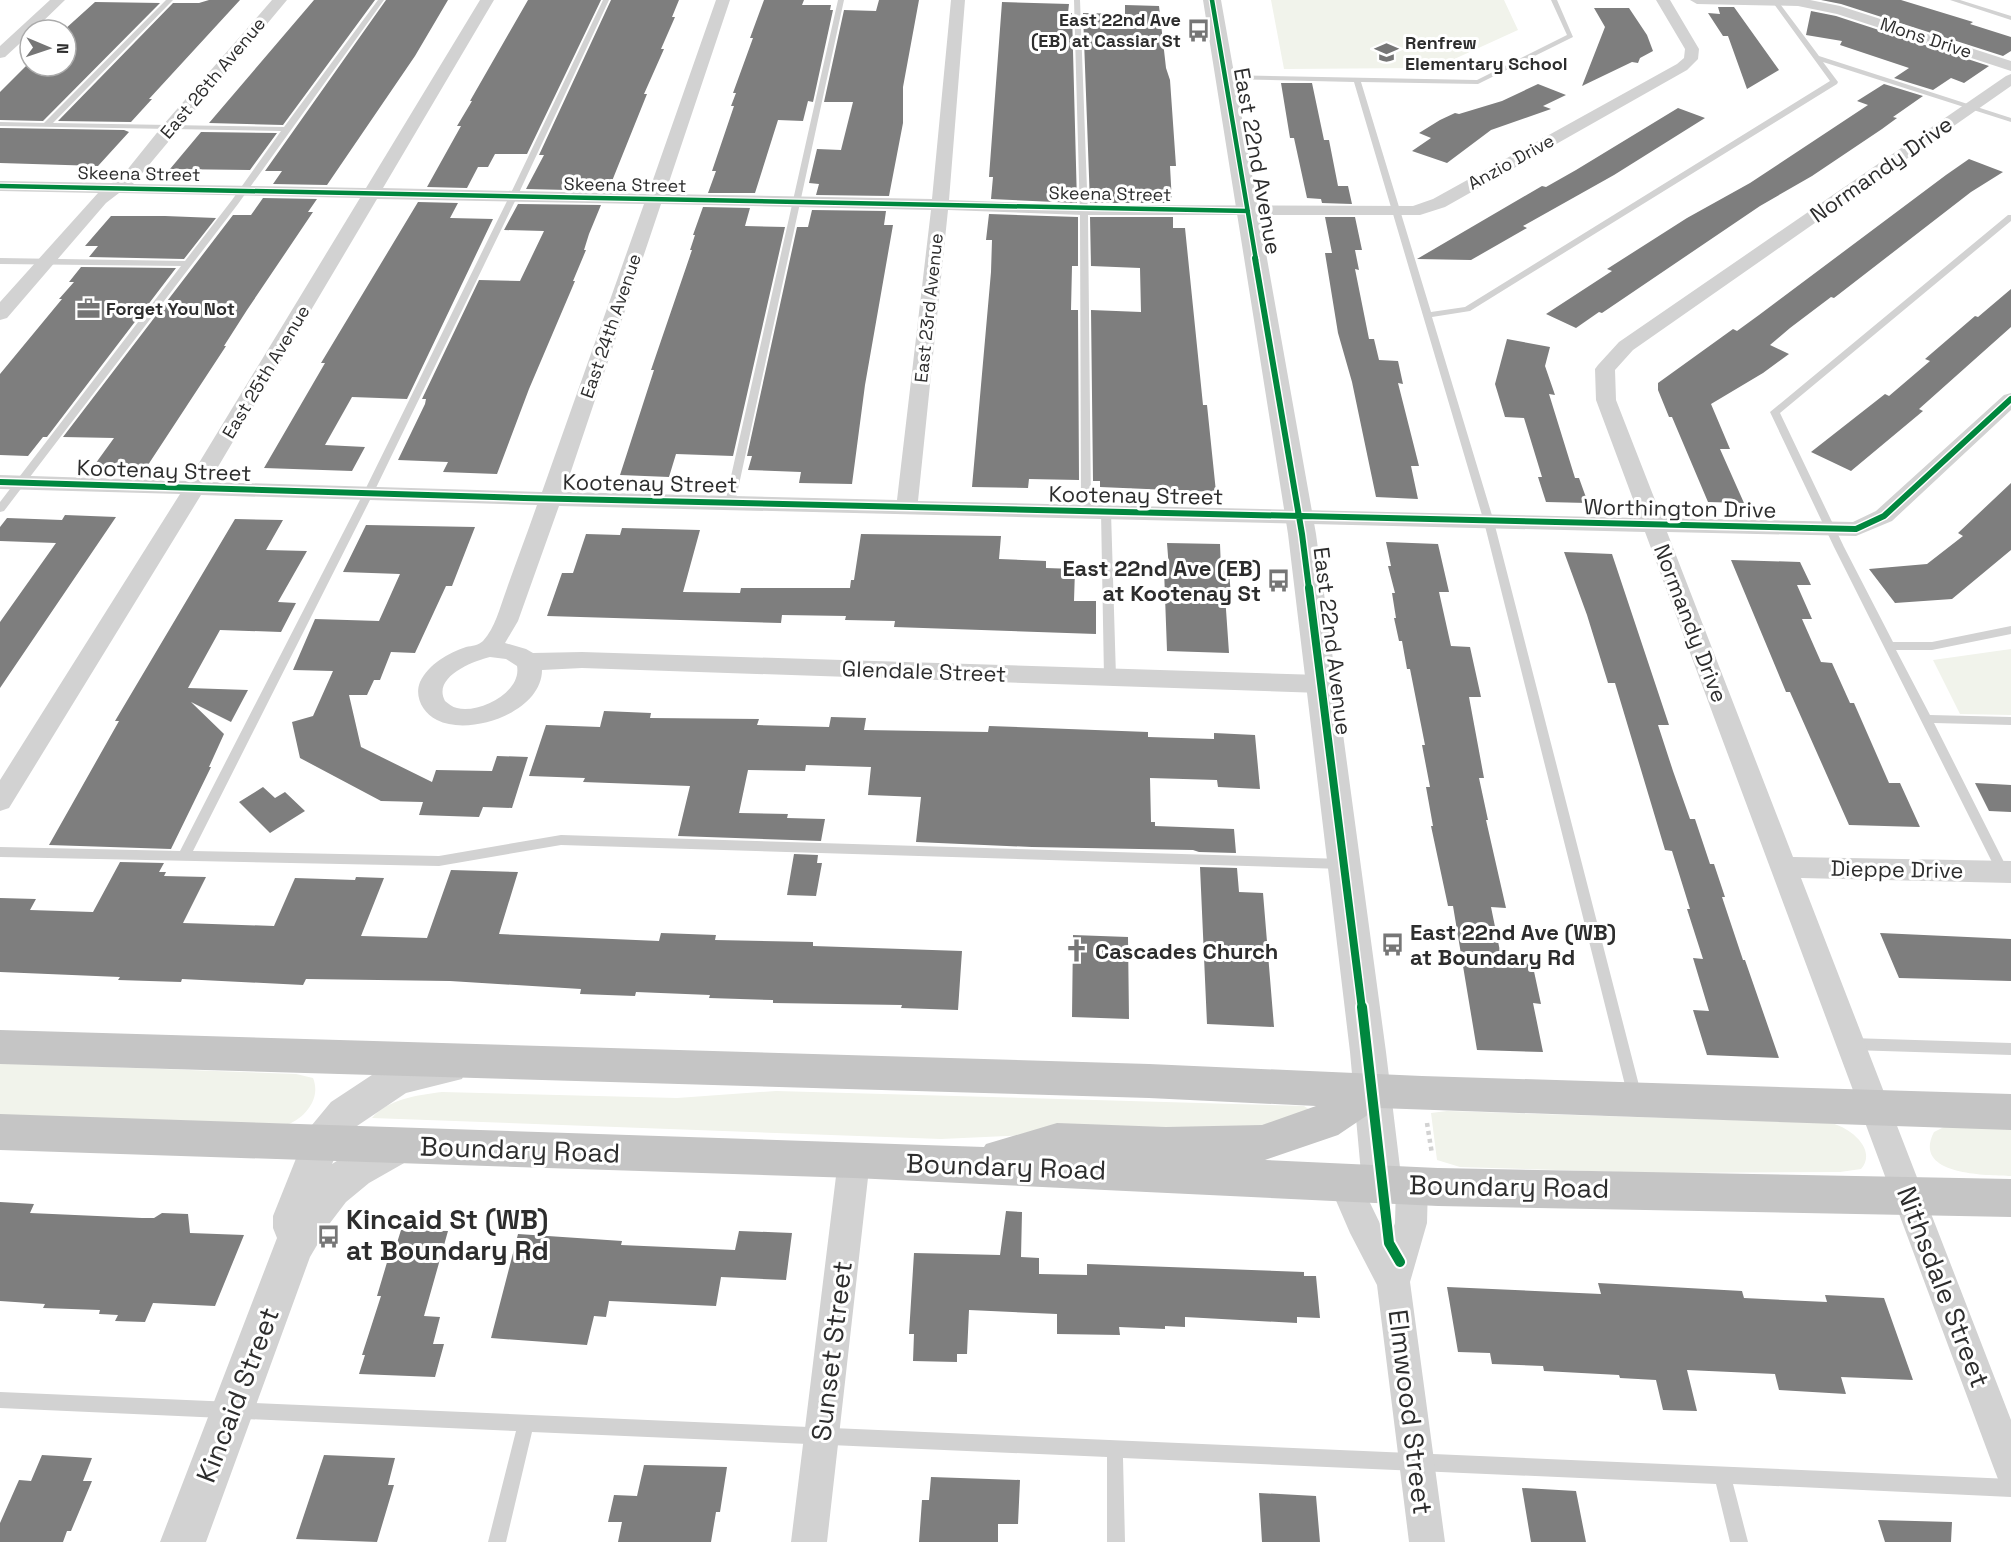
<svg xmlns="http://www.w3.org/2000/svg" width="2011" height="1542" viewBox="0 0 2011 1542" font-family="'Space Grotesk',sans-serif">
  <style>
    .green { fill: #f1f3eb }
    .building { fill: #7e7e7e }
    .lines { fill: none; stroke-linecap: round; stroke-linejoin: round }
    .path { stroke: #d2d2d2; stroke-width: 4.5; stroke-dasharray: 4 4; stroke-linecap: butt }
    .service { fill: #d2d2d2; fill-rule: evenodd }
    .minor { fill: #d2d2d2; fill-rule: evenodd }
    .tertiary { fill: #d2d2d2; fill-rule: evenodd }
    .primary { fill: #c5c5c5; fill-rule: evenodd }
    .cycleway-far3-casing { stroke: #fff; stroke-width: 7 }
    .cycleway-far2-casing { stroke: #fff; stroke-width: 9 }
    .cycleway-far1-casing { stroke: #fff; stroke-width: 11 }
    .cycleway-casing { stroke: #fff; stroke-width: 14 }
    .cycleway-far3 { stroke: #00873e; stroke-width: 4.5 }
    .cycleway-far2 { stroke: #00873e; stroke-width: 6 }
    .cycleway-far1 { stroke: #00873e; stroke-width: 8 }
    .cycleway { stroke: #00873e; stroke-width: 10 }
    .labels { text-anchor: middle; stroke-width: 6; stroke-linejoin: round; paint-order: stroke }
    .far-poi-label { font-size: 18px; font-weight: bold; fill: #2d2d2d; stroke: #fff; text-anchor: start }
    .far-street-label { font-size: 18px; fill: #2d2d2d; stroke: #fff }
    .street-label { font-size: 22px; fill: #2d2d2d; stroke: #fff }
    .poi-label { font-size: 22px; font-weight: bold; fill: #2d2d2d; stroke: #fff; text-anchor: start }
    .near-street-label { font-size: 27px; fill: #2d2d2d; stroke: #fff }
    .near-poi-label { font-size: 27px; font-weight: bold; fill: #2d2d2d; stroke: #fff; text-anchor: start }
  </style>
  <rect width="100%" height="100%" fill="#fff"/>
  <!-- green -->
  <path class="green" d="M1271 0H1504L1518 30 1450 61 1422 68 1284 69Z
    M2011 649V715L1960 714 1933 660Z
    M0 1063 296 1074 313 1078C321 1097 307 1116 289 1124L0 1115Z
    M776 1091 1270 1105 1304 1106 1310 1110 1264 1129 1026 1135 941 1139 372 1118C388 1099 418 1095 442 1092L677 1098Z
    M1447 1111 1831 1123C1849 1127 1878 1149 1861 1169L1840 1172 1654 1173 1460 1167 1437 1160 1431 1113Z
    M1944 1127 2011 1129V1176C1988 1175 1911 1176 1934 1132Z"/>
  <!-- building -->
  <path class="building" d="M209 0H240L149 99H152L131 122 58 121 173 3H199Z
    M314 0H375L283 125 209 123Z
    M386 0H448L415 56 327 185 273 184 282 171H265Z
    M528 0H601L527 154H495L488 167H478L467 188 427 187 461 126H457L472 101H470Z
    M611 0H679L672 17H675L661 49H664L644 94H647L608 191 526 189 544 155H539Z
    M764 0H804L802 5H831L830 10H833L813 102 808 101 803 121 778 120 755 193H708L716 171H712L734 106H731L736 93H733L753 38H750Z
    M879 0H919L903 87V123L889 196 816 195 819 184 809 183 817 149 841 150 853 102H824L844 10 876 11Z
    M1821 0H1901L1973 22 1970 24 2011 37V51L2003 56 1841 4Z
    M95 2 160 3 43 121 0 120V92L30 62V66H66V30H64Z
    M1002 2 1069 4 1068 13H1072L1077 203 991 199 993 177H989Z
    M1125 5 1159 6 1166 68 1170 80 1176 166H1170L1172 203H1090L1083 13 1125 14Z
    M1718 7H1734L1779 70 1747 89 1728 36H1723L1708 13 1720 14Z
    M1594 8H1629L1647 35 1653 51 1640 58 1638 63 1632 62 1582 86 1605 27Z
    M1811 11 1836 16 1989 66 1964 83 1951 78 1933 90 1894 78 1909 68 1840 45 1842 41 1806 35Z
    M1281 83H1312L1324 140H1329L1338 186H1348L1352 204 1322 203 1321 199 1307 198 1294 138H1290Z
    M1538 84 1566 95 1543 106 1551 109 1491 130 1447 163 1412 151 1431 138 1419 133 1440 120 1455 113 1459 114 1502 101Z
    M1884 84 1923 96 1893 117 1897 118 1882 129 1812 176 1760 206 1602 313 1599 312 1576 328 1546 314 1612 271 1607 269 1687 218 1750 183 1868 105 1857 101Z
    M1678 108 1705 118 1614 175 1523 226 1527 228 1471 260 1417 259 1542 186 1546 187 1576 170Z
    M0 128 124 130 129 132 98 166 0 163Z
    M201 132 277 133 250 170 170 169Z
    M1969 159 2003 172 1971 192 1834 298 1831 297 1790 328 1770 345 1789 354 1763 373 1711 404 1730 449H1720L1744 503 1708 502 1672 417H1669L1658 390V383L1733 329 1737 331 1759 315 1946 175Z
    M263 198 317 199 308 212H313L247 310 224 346H226L146 468 93 467 114 438 63 437 233 215H251Z
    M418 202 458 203 450 218 493 219 407 399 352 397 325 445 365 447 352 471 264 468 325 363H321Z
    M518 204 601 205 589 234 584 250H586L573 281H575L529 389 497 474 443 472 448 462 398 460 425 404 426 399H422L479 280 520 281 544 231 504 230Z
    M703 207 750 208 745 226 785 227 733 456 676 454 669 477 620 475 654 370H651L692 250H690L695 235H693Z
    M812 210 886 211 884 225H893L865 385 852 484 799 483 801 472 748 470 752 456H747L797 227H808Z
    M989 214 1078 217V266H1072L1071 310H1078L1079 480 1029 479 1028 488 972 487 991 272 992 240H986Z
    M111 216H165L216 218 184 259 89 257 98 246H85Z
    M1090 217H1173V228H1185L1203 405H1207L1216 492 1100 487V481H1093L1091 310 1141 312 1140 268 1091 266Z
    M1325 217H1355L1362 250H1355L1359 270 1355 269 1369 339H1374L1379 360 1398 361 1403 384 1398 383 1419 466H1411L1418 499 1376 497 1352 382 1338 333 1325 253H1332Z
    M81 267 176 268 47 437H43L28 456 0 455V374L62 299H59L74 282H69Z
    M2011 289V327L1919 409 1923 411 1851 471 1811 452 1885 394 1889 396 1930 361 1925 359 1975 316 1978 317Z
    M1507 339 1550 347 1545 366 1555 395 1549 394 1575 478H1579L1588 503 1546 502 1538 477H1542L1524 418 1505 417 1495 384Z
    M2011 483V550L1952 599 1895 603 1869 569 1927 564 1963 536 1958 533Z
    M65 515 116 517 0 688V622L56 543 0 541V527L7 518 62 520Z
    M235 519 283 520 266 550 307 551 278 602 296 603 281 632 220 630 188 688 248 690 231 722 191 702 224 734 209 767H211L171 849 49 845 119 721H115Z
    M366 525 475 527 452 586H446L415 653 391 652 380 680H374L367 695H349L361 747 432 782 436 770 492 771 497 756 528 757 512 808 483 807 479 817 419 815 423 802 381 801 300 758 292 722 313 716 333 671 293 670 315 619 379 621 400 574 343 572Z
    M622 528 700 530 683 592 740 593 741 588H850L851 580H854L861 534 1001 536 999 559 1046 561V568L1075 569 1074 601H1096V634L894 627 895 621 845 620 846 616 782 615 781 623 547 616 562 573H573L586 534 620 535Z
    M1386 542 1438 544 1449 592H1439L1451 646 1470 647 1481 697H1469L1484 778H1479L1488 820H1486L1506 908 1491 907 1502 961 1532 962 1541 1004 1533 1003 1543 1052 1477 1050 1453 906H1448L1431 826H1433L1426 787H1430L1422 745H1425L1410 669H1407L1402 641H1399L1394 618H1396L1392 593H1395L1388 566H1391Z
    M1167 543 1220 544 1221 570 1229 571 1231 596 1225 595 1229 653 1167 651 1164 569H1169Z
    M1564 552 1612 554 1669 725H1658L1673 771 1690 819H1695L1710 864H1714L1725 897H1722L1743 960H1745L1779 1058 1707 1055 1693 1010 1709 1011 1693 958 1703 959 1687 909H1690L1672 851 1665 850 1615 683H1608L1587 615Z
    M1731 560 1800 562 1811 585H1797L1812 619H1802L1821 662 1832 663 1850 703H1854L1889 783H1900L1920 827 1849 825 1790 692H1786Z
    M604 711 651 713 650 718 759 719 757 725 829 727 831 717 866 718 864 730 988 732 989 726 1148 732V737L1214 739V733L1255 735 1260 789 1218 787 1217 780 1150 778 1151 822H1155V826L1234 829 1236 853 1199 852 1193 850 1032 847 916 842 921 797 868 795 871 767 806 765 805 771 748 770 739 813 788 814 787 818 825 819 821 841 678 836 690 786 583 782 585 778 529 776 546 725 600 727Z
    M1975 783 2011 785V812L1989 811Z
    M263 787 275 798 285 792 305 811 270 833 239 802Z
    M794 854 818 855 817 863H822L816 896 787 895Z
    M120 862 164 863 159 872H166L164 876 206 877 183 923 274 926 295 878 355 880 356 877 384 878 361 936 427 938 451 870 518 872 499 934 659 941 661 933 716 935 715 940 813 942V946L962 951 958 1010 901 1008 902 1005 773 1003V1000L709 998 710 995 636 992 635 996 580 994 581 989 450 981 306 979 303 985 182 979 181 982 118 980 120 977 0 972V898L36 899 30 910 93 912Z
    M1200 867 1237 868 1239 892 1263 893 1274 1027 1207 1024Z
    M1880 933 2011 939V981L1899 978Z
    M1073 935 1128 937 1129 1019 1072 1017Z
    M0 1202 34 1204 30 1213 142 1218H154L162 1213 188 1214 190 1233 244 1235 215 1306 153 1303 145 1322 115 1321 118 1315 99 1314 100 1310 43 1308 45 1304 0 1301Z
    M1006 1211 1022 1212 1021 1257 1039 1258V1274L1087 1275V1264L1304 1272V1276H1316L1320 1318 1297 1317V1323L1185 1317V1327L1165 1326V1329L1119 1327 1120 1335 1057 1334V1314L969 1310 967 1354H957V1362L913 1361 914 1334H909L914 1253 1000 1255Z
    M401 1230 448 1231 424 1316 440 1317 433 1344H444L435 1377 359 1374 365 1355H362L381 1296H377L388 1259H392Z
    M739 1231 792 1233 786 1280 721 1277 716 1306 609 1301 606 1317 594 1316 587 1345 491 1338 518 1234 622 1241 621 1245 735 1250Z
    M1598 1283 1742 1291 1744 1298 1827 1302 1825 1295 1884 1298 1913 1380 1841 1377 1846 1394 1779 1390 1775 1374 1687 1370 1697 1411 1663 1410 1656 1380 1620 1378 1619 1375 1544 1371 1543 1366 1492 1364 1490 1353 1458 1352 1447 1287 1601 1294Z
    M42 1455 92 1458 83 1481H92L71 1531H67L63 1542H0V1523L19 1480 31 1481Z
    M324 1455 395 1458 388 1485H394L377 1542 296 1539Z
    M644 1465 727 1467 720 1512H716L711 1542H618L622 1522H608L614 1495 637 1496Z
    M931 1477 1020 1480 1018 1524H998V1542H919L922 1500H929Z
    M1522 1488 1576 1491 1586 1542H1531Z
    M1259 1493 1316 1496 1320 1542H1262Z
    M1878 1520 1952 1522 1951 1542H1885Z"/>
  <g class="lines">
    <!-- path -->
    <path class="path" d="M1427 1123 1432 1154"/>
    <!-- service -->
    <path class="service" d="M166 0H173L53 123 284 127 378 0H384L238 204 4 511 0 512V502L181 266 0 264V258L185 261 232 200 281 131 0 126V122L44 123Z
      M603 0H609L517 197 373 494 193 851 439 856 561 835 1343 859 1347 860 1349 864 1347 868 1343 869 561 845 439 866 0 857V847L180 851 363 494 509 197Z
      M838 0H844L735 503 730 506 725 503Z
      M1074 0H1080L1088 216 1091 512 1086 515 1081 512 1080 216Z
      M1551 0H1557L1573 37 1478 84 1361 82 1431 312 1465 307 1830 81 1771 0H1777L1819 56 2011 118V122L1823 62 1838 82 1837 84 1470 311 1432 317 1494 522 1642 1097 1640 1101 1635 1103 1630 1101 1628 1097 1484 522 1354 82 1224 79 1220 77 1224 75 1477 80 1567 35Z
      M1950 0H1960L2011 16V20Z
      M2008 215H2011V221L1780 413 1844 547 1893 642H1932L2011 626V634L1932 650H1896L1930 715 2011 717V725L1934 723 2009 872 2007 876H1999L1997 872 1834 547 1770 412Z
      M1106 509 1111 512 1116 677 1110 681 1104 677 1101 512Z
      M1851 1038 2011 1043V1055L1851 1050 1846 1048 1844 1044 1846 1040Z
      M0 1392 2011 1479V1497L1733 1484 1748 1542H1730L1716 1484 1123 1458 1125 1542H1107V1457L532 1432 506 1542H488L516 1431 0 1408Z"/>
    <!-- minor -->
    <path class="minor" d="M50 0H65L34 30H30V34L5 57 0 58V46Z
      M272 0H287L133 184 366 188 480 0H494L383 188 648 194 716 0H730L665 194 932 199 951 0H965L949 200 1083 205 1413 206 1433 199 1677 64 1684 58 1685 49 1656 0H1670L1699 49 1698 59 1687 70 1445 207 1420 215H1083L948 210 918 501 1640 518 1596 400 1595 369 1598 365 1619 342 2006 76 2011 74V86L1633 350 1615 370 1616 400 1662 518 1853 522 1876 511 2004 395 2011 393V410L1892 521 1856 536 1667 532 1793 857 2011 861V883L1801 878 2011 1420V1484L1998 1479 1993 1466 1645 532 559 506 518 621 505 643 526 649 533 653 582 652 1321 675 1330 678 1333 684 1330 690 1321 693 582 668 542 670C542 712 470 737 437 720 423 713 414 697 420 682 429 664 448 653 466 647 472 646 479 645 483 641 495 628 500 607 506 591 516 562 527 534 537 505L201 495 9 808 0 811V780L180 494 0 489V475L188 481 360 198 119 193 106 203 7 318 0 320V302L98 193 0 191V181L112 183 123 175 164 124ZM377 199 644 204 542 492 209 482ZM661 204 931 210 897 500 564 492ZM490 657 506 659 517 666C522 692 479 714 457 708 452 707 449 704 445 701 432 677 473 661 490 657Z
      M1690 0H1810L1840 6 2011 61V71L1837 14 1798 6 1697 4Z
      M854 1146 865 1150 870 1160 827 1542H791L838 1160 843 1150Z
      M1344 1167 1355 1172 1389 1242 1395 1223 1396 1185 1401 1175 1412 1170 1423 1175 1428 1185 1427 1223 1410 1282 1445 1542H1409L1377 1285 1350 1233 1328 1182 1333 1172Z"/>
    <!-- tertiary -->
    <path class="tertiary" d="M1203 0H1221L1316 534 1386 1052 1402 1184 1396 1197 1382 1202 1368 1197 1362 1184 1350 1052 1288 534Z
      M449 1052 462 1057 467 1068 462 1079 406 1093 357 1126 337 1153 332 1164 359 1147 399 1129 413 1134 418 1146 413 1158 369 1183 346 1202 330 1223 310 1257 206 1542H160L277 1238 273 1228V1216L307 1131 331 1102 384 1067Z"/>
    <!-- primary -->
    <path class="primary" d="M0 1030 1149 1064 1422 1076 2011 1094V1130L1378 1108 1338 1135 1265 1160 1438 1168 2011 1179V1217L1438 1206 854 1178 0 1150V1114L984 1147 986 1144 1057 1123 1166 1127 1262 1125 1316 1106 1149 1098 0 1064Z"/>
    <defs>
      <path id="cycleway-far3" d="M1212 0 1256 260
        M0 186 1248 211"/>
      <path id="cycleway-far2" d="M1255 258 1302 534 1309 589
        M0 482 524 498 1856 529 1884 516 2011 399"/>
      <path id="cycleway-far1" d="M1309 588 1362 1009"/>
      <path id="cycleway" d="M1362 1007 1389 1243 1400 1262"/>
    </defs>
    <!-- cycleway-far3 casing -->
    <use href="#cycleway-far3" class="cycleway-far3-casing"/>
    <!-- cycleway-far2 casing -->
    <use href="#cycleway-far2" class="cycleway-far2-casing"/>
    <!-- cycleway-far1 casing -->
    <use href="#cycleway-far1" class="cycleway-far1-casing"/>
    <!-- cycleway casing -->
    <use href="#cycleway" class="cycleway-casing"/>
    <!-- cycleway-far3 -->
    <use href="#cycleway-far3" class="cycleway-far3"/>
    <!-- cycleway-far2 -->
    <use href="#cycleway-far2" class="cycleway-far2"/>
    <!-- cycleway-far1 -->
    <use href="#cycleway-far1" class="cycleway-far1"/>
    <!-- cycleway -->
    <use href="#cycleway" class="cycleway"/>
  </g>
  <!-- icons -->
  <defs>
    <symbol id="bus-bare" viewBox="-9 -9 18 18"><path d="M-5-6H5V4H4V6H2V4H-2V6H-4V4H-5ZM-3.5-4V0h7V-4ZM-3.5 1.2v1.5H-2V1.2ZM2 1.2v1.5H3.5V1.2Z" fill="#767676" stroke="#fff" stroke-width="2.5" paint-order="stroke"/></symbol>
    <symbol id="school-bare" viewBox="-9 -9 18 18"><path d="M0-5L7-2L0 1L-7-2ZM-4 1L0 2.5L4 1V4Q0 6-4 4Z" fill="#767676" stroke="#fff" stroke-width="2.5" paint-order="stroke"/></symbol>
    <symbol id="office-bare" viewBox="-9 -9 18 18"><path d="M-6-3h4V-5.5h4V-3h4V5H-6ZM-1-4.5V-3h2v-1.5ZM-6 0V1H6V0Z" fill="#767676" stroke="#fff" stroke-width="2.5" paint-order="stroke"/></symbol>
    <symbol id="church-bare" viewBox="-9 -9 18 18"><path d="M-1.2-6h2.4v3.5h3.3v2.4h-3.3V6h-2.4V-.1h-3.3v-2.4h3.3Z" fill="#767676" stroke="#fff" stroke-width="2.5" paint-order="stroke"/></symbol>
  </defs>
  <g fill-rule="evenodd">
    <use href="#bus-bare" x="1182" y="14" width="33" height="33"/>
    <use href="#school-bare" x="1370" y="36" width="33" height="33"/>
    <use href="#office-bare" x="72" y="292" width="33" height="33"/>
    <use href="#bus-bare" x="1262" y="564" width="33" height="33"/>
    <use href="#bus-bare" x="1376" y="928" width="33" height="33"/>
    <use href="#church-bare" x="1060" y="934" width="33" height="33"/>
    <use href="#bus-bare" x="312" y="1220" width="33" height="33"/>
  </g>
  <g class="labels">
    <!-- far-poi labels -->
    <g class="far-poi-label">
      <text x="1181" y="26" text-anchor="end">East 22nd Ave<tspan x="1181" dy="21">(EB) at Cassiar St</tspan></text>
      <text x="1405" y="49">Renfrew<tspan x="1405" dy="21">Elementary School</tspan></text>
      <text x="106" y="315">Forget You Not</text>
    </g>
    <!-- far-street labels -->
    <g class="far-street-label">
      <text transform="translate(1926 38) rotate(18)" y="6">Mons Drive</text>
      <text transform="translate(213 78) rotate(-50)" y="6">East 26th Avenue</text>
      <text transform="translate(1511 162) rotate(-29)" y="6">Anzio Drive</text>
      <text transform="translate(139 174) rotate(1)" y="6">Skeena Street</text>
      <text transform="translate(625 185) rotate(1)" y="6">Skeena Street</text>
      <text transform="translate(1110 194) rotate(1)" y="6">Skeena Street</text>
      <text transform="translate(929 308) rotate(-84)" y="6">East 23rd Avenue</text>
      <text transform="translate(611 326) rotate(-71)" y="6">East 24th Avenue</text>
      <text transform="translate(266 372) rotate(-59)" y="6">East 25th Avenue</text>
    </g>
    <!-- street labels -->
    <g class="street-label">
      <text transform="translate(1258 161) rotate(80)" y="8">East 22nd Avenue</text>
      <text transform="translate(1881 169) rotate(-35)" y="8">Normandy Drive</text>
      <text transform="translate(164 470) rotate(2)" y="8">Kootenay Street</text>
      <text transform="translate(650 483) rotate(1)" y="8">Kootenay Street</text>
      <text transform="translate(1136 495) rotate(1)" y="8">Kootenay Street</text>
      <text transform="translate(1680 508) rotate(1)" y="8">Worthington Drive</text>
      <text transform="translate(1691 623) rotate(69)" y="8">Normandy Drive</text>
      <text transform="translate(1333 641) rotate(83)" y="8">East 22nd Avenue</text>
      <text transform="translate(924 671) rotate(2)" y="8">Glendale Street</text>
      <text transform="translate(1897 869) rotate(1)" y="8">Dieppe Drive</text>
    </g>
    <!-- poi labels -->
    <g class="poi-label">
      <text x="1261" y="576" text-anchor="end">East 22nd Ave (EB)<tspan x="1261" dy="25">at Kootenay St</tspan></text>
      <text x="1410" y="940">East 22nd Ave (WB)<tspan x="1410" dy="25">at Boundary Rd</tspan></text>
      <text x="1095" y="959">Cascades Church</text>
    </g>
    <!-- near-street labels -->
    <g class="near-street-label">
      <text transform="translate(520 1150) rotate(2)" y="9">Boundary Road</text>
      <text transform="translate(1006 1167) rotate(2)" y="9">Boundary Road</text>
      <text transform="translate(1509 1187) rotate(1)" y="9">Boundary Road</text>
      <text transform="translate(1943 1287) rotate(69)" y="9">Nithsdale Street</text>
      <text transform="translate(832 1351) rotate(-83)" y="9">Sunset Street</text>
      <text transform="translate(238 1395) rotate(-69)" y="9">Kincaid Street</text>
      <text transform="translate(1410 1412) rotate(83)" y="9">Elmwood Street</text>
    </g>
    <!-- near-poi labels -->
    <g class="near-poi-label">
      <text x="346" y="1229">Kincaid St (WB)<tspan x="346" dy="31">at Boundary Rd</tspan></text>
    </g>
  </g>
  <!-- north arrow -->
  <g transform="translate(48 48) rotate(92)"><circle r="28" fill="#ffffff" stroke="#ababab" stroke-width="1.5"/>
  <path d="M0-4.5L10 22L0 15L-10 22Z" fill="#767676"/>
  <text y="-9" font-size="16" font-weight="bold" text-anchor="middle" fill="#2d2d2d">N</text>
  </g>
</svg>
